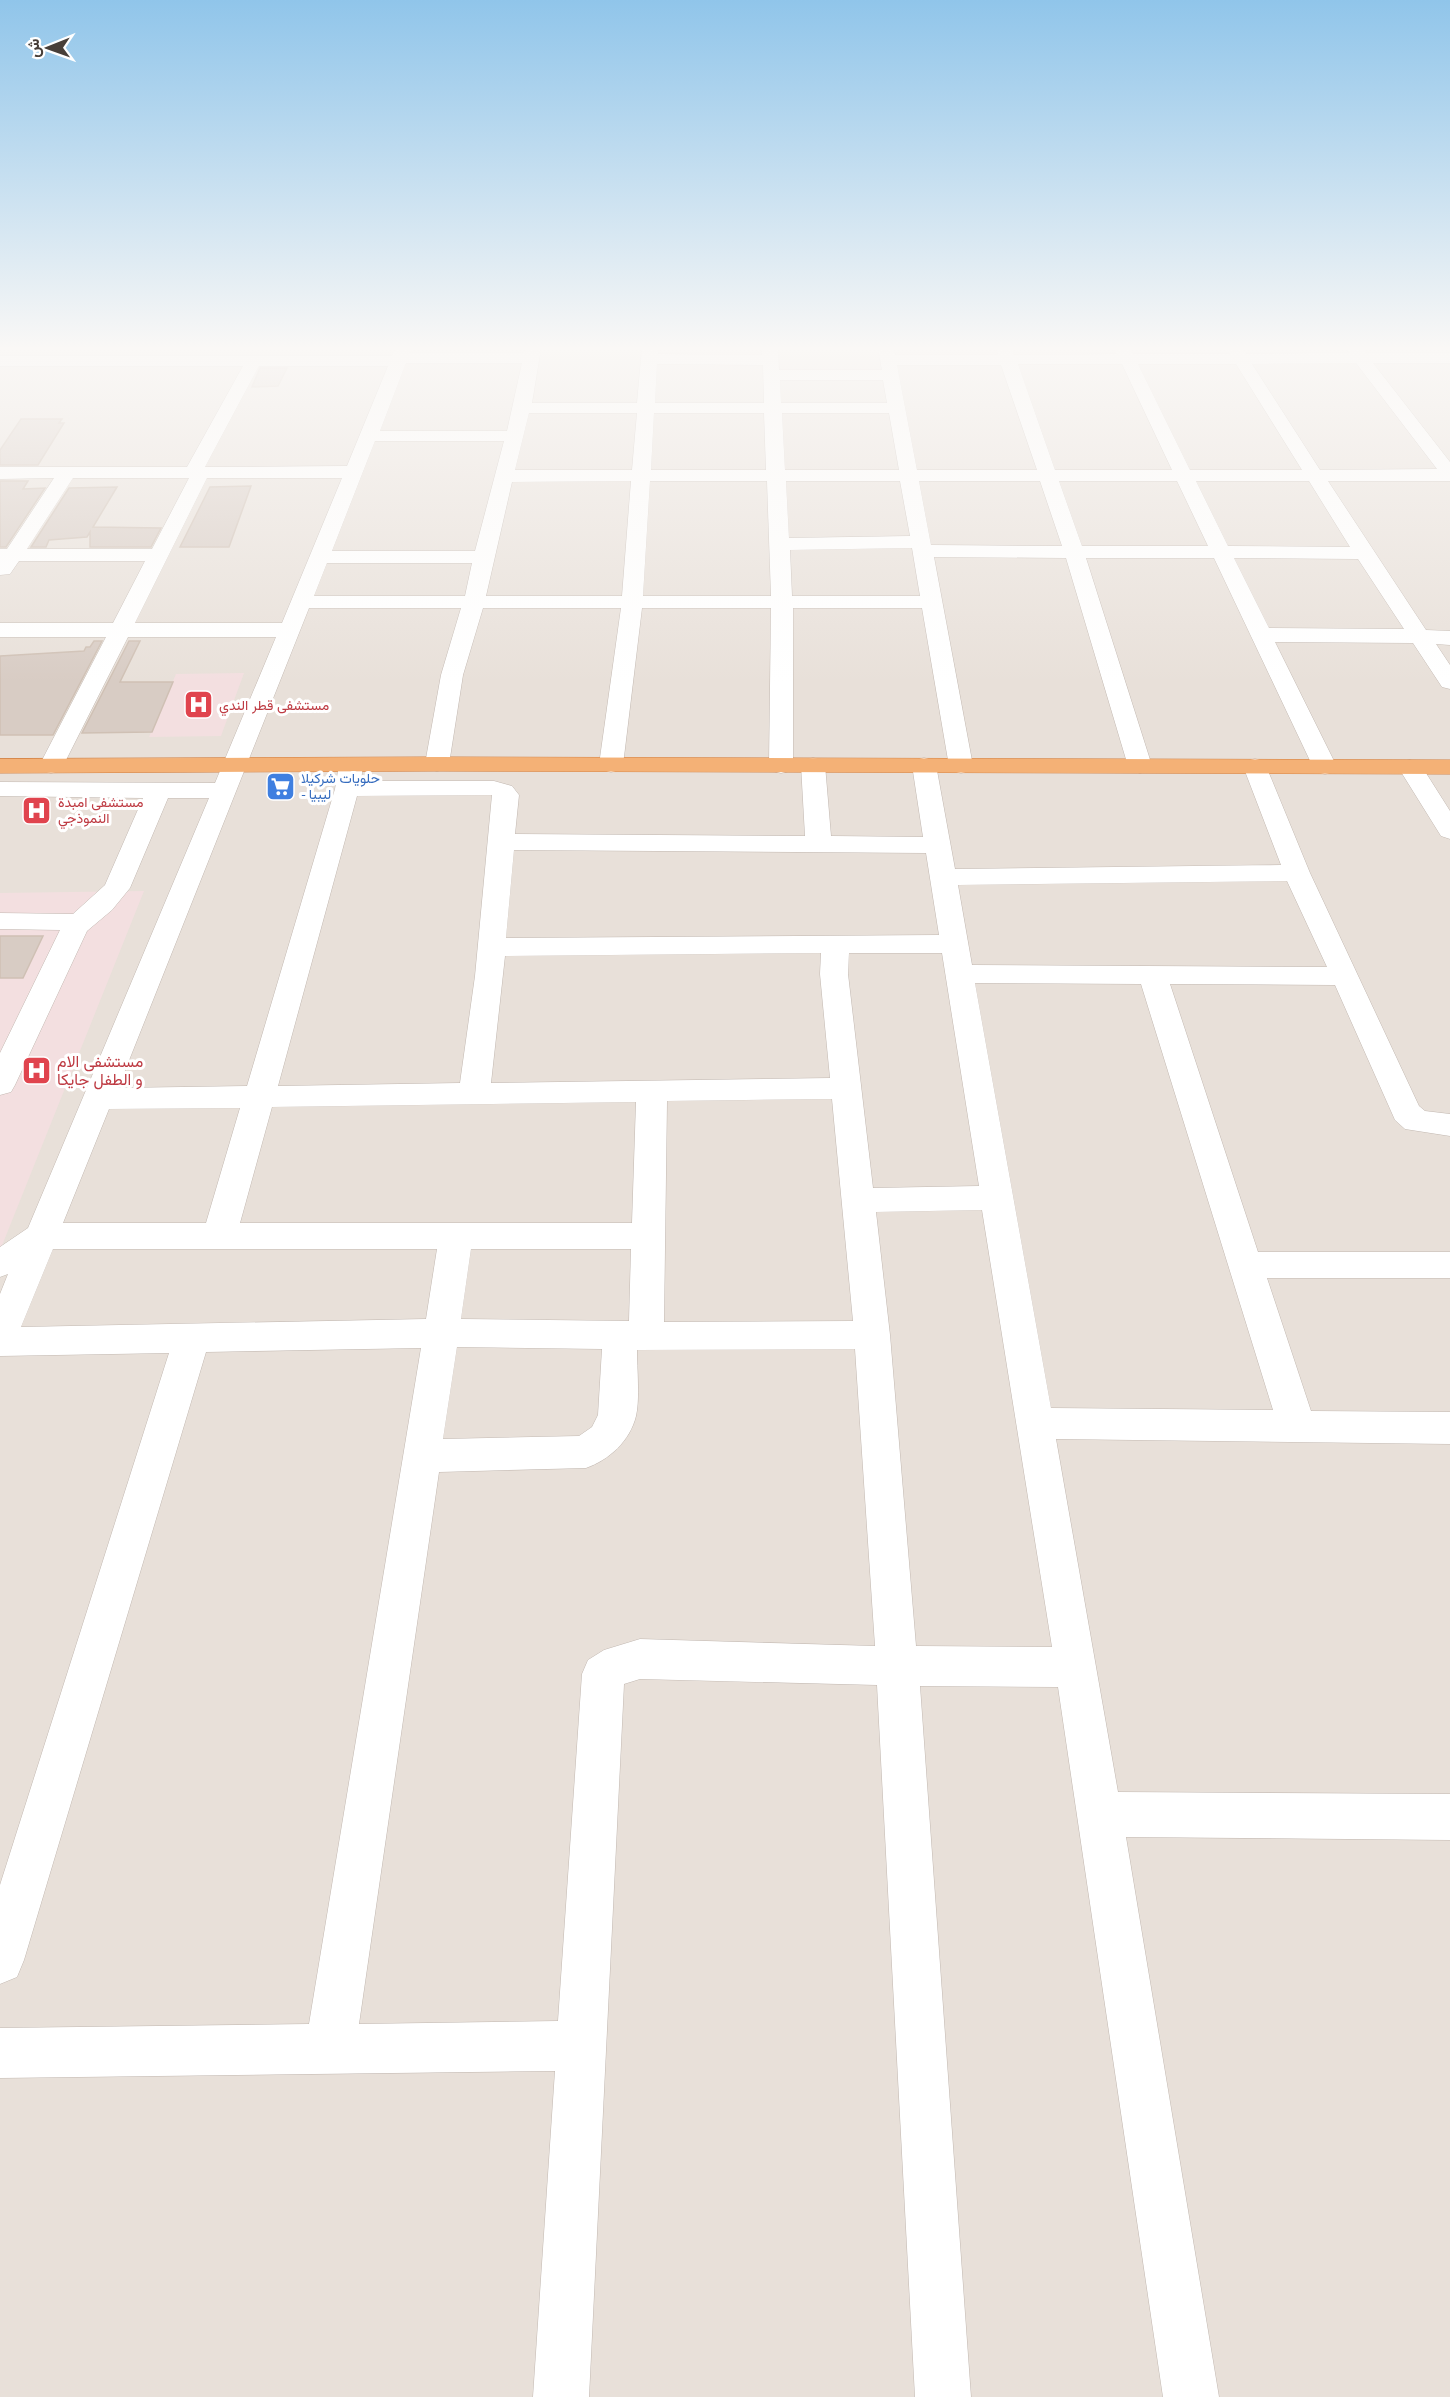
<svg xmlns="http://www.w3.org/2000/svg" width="1450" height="2397" viewBox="0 0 1450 2397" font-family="'PT Sans',Vazirmatn,sans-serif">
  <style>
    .residential { fill: #e8e0d9 }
    .medical { fill: #f3dfe0 }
    .building { fill: #d8ccc4; stroke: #cfc0b4; stroke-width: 1.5 }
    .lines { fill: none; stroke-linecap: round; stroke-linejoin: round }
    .minor-casing { stroke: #c2b8b1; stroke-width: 1 }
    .highway-casing { stroke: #d38346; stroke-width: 1 }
    .minor { fill: #fff; fill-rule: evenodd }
    .highway { fill: #f4b176; fill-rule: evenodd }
    .labels { text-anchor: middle; stroke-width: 6; stroke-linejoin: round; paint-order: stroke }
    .far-health-label { font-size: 14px; fill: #be3a42; stroke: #fff; text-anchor: start }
    .far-shop-label { font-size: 14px; fill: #366cbe; stroke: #fff; text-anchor: start }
    .health-label { font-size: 16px; fill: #be3a42; stroke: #fff; text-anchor: start }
  </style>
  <rect width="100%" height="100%" fill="#f4efeb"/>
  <!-- residential -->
  <path class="residential" d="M0 348H1450V2397H0Z"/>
  <!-- medical -->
  <path class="medical" d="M244 673 221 736 149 737 176 674Z
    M144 891 1 1248H0V893Z"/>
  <!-- building -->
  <path class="building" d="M260 368H287L278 386 252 387Z
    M21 419H62L59 423H64L38 465H0V450Z
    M0 481H28L23 489 45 488 6 547H0Z
    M251 486 229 547H180L210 487Z
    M117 487 93 527 161 528 151 547H90V532L87 537 49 540 46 547H31L69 488Z
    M94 641H102L53 735H0V656L84 651 86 647H90Z
    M129 641H140L120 682H173L152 732 82 733Z
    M0 936H43L23 978H0Z"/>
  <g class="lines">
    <defs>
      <path id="minor" d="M396 348H412L410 353H524L525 348H541L532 403H637L642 348H658V354L762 355V348H778L779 370H882L878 348H894L895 355H998L996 348H1012L1014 355 1117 354 1114 348H1130L1133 354H1230L1226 348H1242L1246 354 1349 353 1345 348H1361L1366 353H1450V363H1373L1450 462V481H1328L1426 630 1450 631V645L1436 644 1450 665V689L1442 687 1413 643 1275 642 1337 767 1334 772 1325 774 1316 772 1313 767 1214 558H1086L1152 766 1149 771 1140 773 1131 771 1128 766 1066 558 934 557 973 766 970 771 961 773 952 771 949 766 922 608H793V766L790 771 781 773 772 771 769 766 771 608H642L623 765 620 770 611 772 602 770 599 765 621 608H483L463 675 449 764 446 769 437 771 428 769 425 764 441 675 461 608H309L118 1088 247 1086 335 789 339 765 342 760 351 758 360 760 363 765 361 781H494L512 786 519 795 515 834 805 836 801 765 804 760 813 758 822 760 825 765 831 836 923 837 912 765 915 760 924 758 933 760 936 765 955 869 1281 865 1243 766 1246 761 1255 759 1264 761 1310 873 1419 1106 1425 1111 1450 1114V1136L1405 1129 1395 1120 1335 985 1170 984 1258 1252H1450V1278H1267L1311 1411 1450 1412V1444L1056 1439 1118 1792 1450 1794V1840L1126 1837 1219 2397H1163L1058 1687 920 1686 971 2397H915L877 1685 640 1679 624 1684 589 2397H533L555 2071 0 2078V2028L309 2024 421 1348 206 1352 24 1960 17 1977 0 1984V1885L169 1353 0 1356V1294L8 1274 0 1277V1247L28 1228 209 798H168L130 888 112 910 87 931 15 1085 11 1092 0 1095V1053L60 930 0 929V913L73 914 105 885 143 798 0 796V782L215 783 276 637H128L63 766 60 771 51 773 42 771 39 766 106 637H0V623H113L145 561H19L10 574 0 575V549H7L54 478 0 479V467H187L243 366H0V356H392ZM406 363H522L507 431H380ZM1356 363 1437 469 1320 470 1252 364ZM657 364 763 365 764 403H655ZM1018 364H1122L1172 470H1055ZM1138 364H1236L1302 470H1190ZM897 365H1001L1037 470H917ZM259 366H388L347 466 205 467ZM780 380H883L887 403H781ZM529 413H637L632 470H515ZM654 413H764L766 470H651ZM782 413H889L899 470H785ZM375 441H504L475 551H332ZM73 478H189L152 549H27ZM207 478H342L282 623H135ZM631 481 622 596H486L512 482ZM650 481H767L771 596H643ZM786 481H900L910 536 789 538ZM919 481H1040L1062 546 931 545ZM1059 481H1177L1208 546H1082ZM1196 481H1309L1350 547 1228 546ZM912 548 920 596H792L790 550ZM1234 558 1358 559 1404 629 1269 628ZM327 563H472L465 596H314ZM492 795 475 976 460 1083 278 1086 357 796ZM514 850 926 853 939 935 506 938ZM1287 881 1327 967 972 965 958 885ZM821 953 820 974 830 1078 491 1083 505 956ZM849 953H942L979 1186 873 1188 848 974ZM975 983 1141 984 1273 1410 1051 1408ZM832 1099 853 1321 664 1322 667 1101ZM636 1102 632 1223H240L272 1107ZM240 1108 206 1223H63L109 1109ZM982 1210 1052 1647 916 1646 890 1335 876 1212ZM53 1249H437L426 1319 21 1327ZM471 1249H631L629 1321 461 1319ZM457 1347 602 1349 598 1415 592 1427 579 1436 443 1439ZM855 1349 875 1646 640 1639 604 1650 588 1660 582 1674 558 2021 359 2024 439 1472 586 1468C609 1460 630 1441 636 1416 640 1399 637 1368 637 1350Z
        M1410 760 1419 762 1450 811V839L1441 836 1398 767 1401 762Z"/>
      <path id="highway" d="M437 757 1450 760V774L437 771 0 773V759Z"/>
    </defs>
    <!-- minor casing -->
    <use href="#minor" class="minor-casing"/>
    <!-- highway casing -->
    <use href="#highway" class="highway-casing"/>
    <!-- minor -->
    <use href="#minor" class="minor"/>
    <!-- highway -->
    <use href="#highway" class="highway"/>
  </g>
  <!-- sky -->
  <linearGradient id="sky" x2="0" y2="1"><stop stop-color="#90c5ea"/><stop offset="0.51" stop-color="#faf8f6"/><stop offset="1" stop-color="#faf8f6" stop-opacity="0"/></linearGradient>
  <rect width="1450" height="683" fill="url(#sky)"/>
  <!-- icons -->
  <defs>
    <symbol id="hospital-square" viewBox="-11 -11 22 22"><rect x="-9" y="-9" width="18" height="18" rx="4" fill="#e0444e" stroke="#fff"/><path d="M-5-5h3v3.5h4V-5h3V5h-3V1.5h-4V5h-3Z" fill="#fff"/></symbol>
    <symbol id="supermarket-square" viewBox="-11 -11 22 22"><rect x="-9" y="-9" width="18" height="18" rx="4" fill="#3f7fe0" stroke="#fff"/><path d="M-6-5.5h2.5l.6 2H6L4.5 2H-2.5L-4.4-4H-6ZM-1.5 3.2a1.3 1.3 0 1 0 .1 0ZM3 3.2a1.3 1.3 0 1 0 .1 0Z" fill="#fff"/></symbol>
  </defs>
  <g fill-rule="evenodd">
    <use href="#hospital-square" x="182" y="688" width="33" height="33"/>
    <use href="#supermarket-square" x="264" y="770" width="33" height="33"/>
    <use href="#hospital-square" x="20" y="794" width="33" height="33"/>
    <use href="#hospital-square" x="20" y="1054" width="33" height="33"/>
  </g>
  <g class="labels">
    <!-- far-health labels -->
    <g class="far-health-label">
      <text x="219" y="710">مستشفى قطر الندي</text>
      <text x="58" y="807">مستشفى امبدة<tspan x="58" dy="16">النموذجي</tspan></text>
    </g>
    <!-- far-shop labels -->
    <g class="far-shop-label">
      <text x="301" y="783">حلويات شركيلا<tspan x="301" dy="16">- ليبيا</tspan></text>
    </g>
    <!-- health labels -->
    <g class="health-label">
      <text x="57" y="1067">مستشفى الام<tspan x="57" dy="18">و الطفل جايكا</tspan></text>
    </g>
  </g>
  <!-- north arrow -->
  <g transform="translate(48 48) rotate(269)" stroke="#ffffff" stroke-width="4.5" paint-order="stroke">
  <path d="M0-4.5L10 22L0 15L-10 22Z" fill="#483f39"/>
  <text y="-9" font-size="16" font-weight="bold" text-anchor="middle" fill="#483f39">ش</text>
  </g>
</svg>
